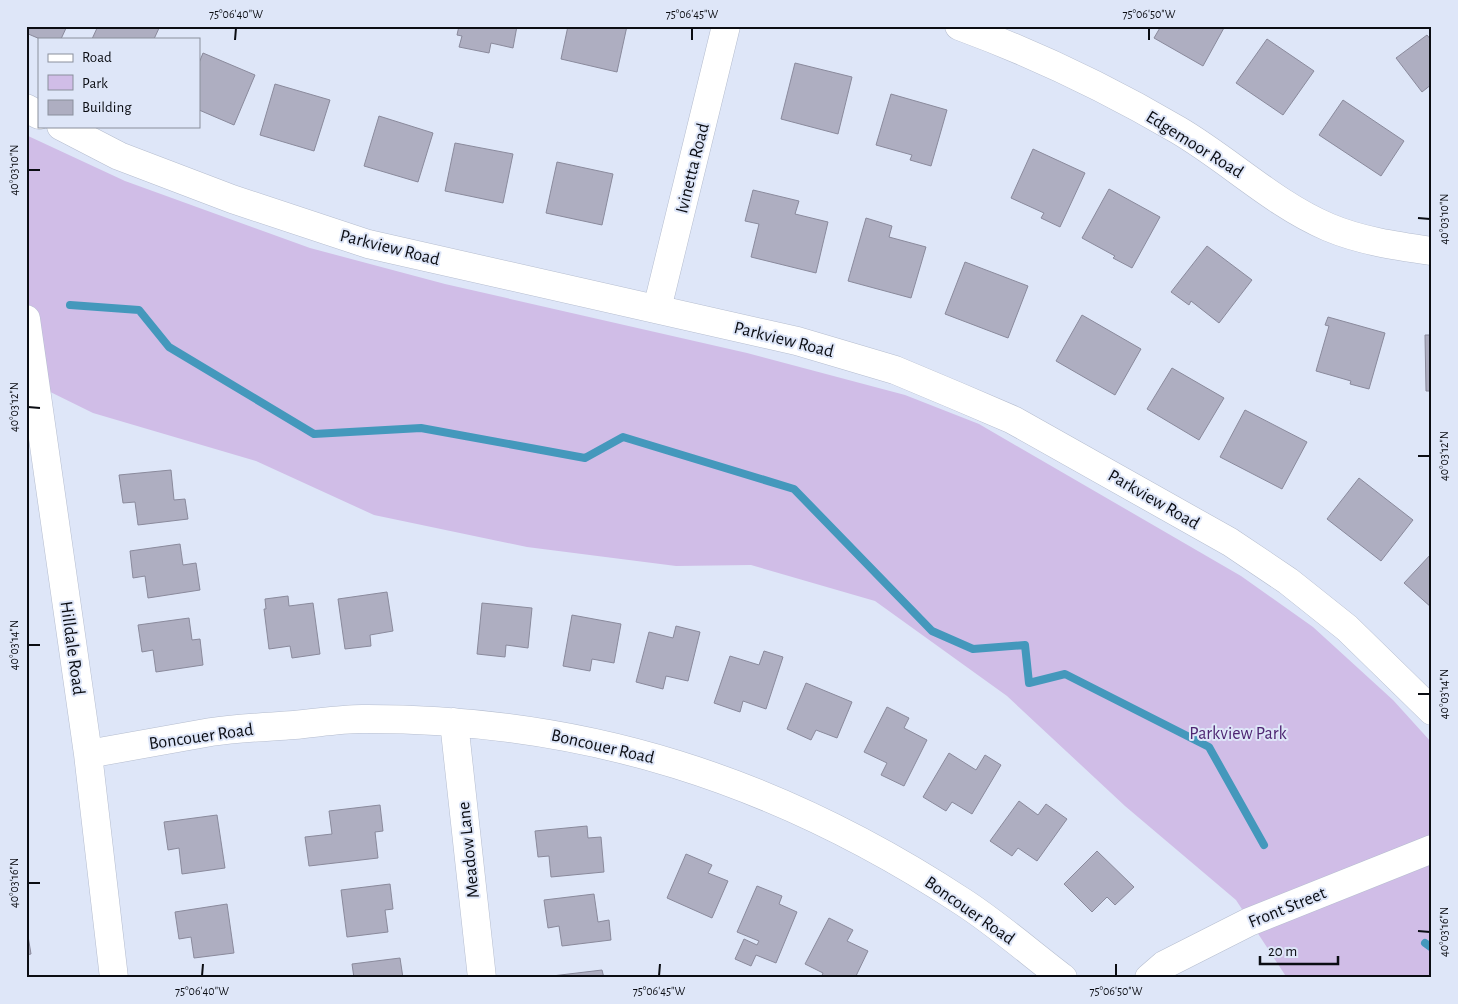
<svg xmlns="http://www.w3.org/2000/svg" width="1458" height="1004" viewBox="0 0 1458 1004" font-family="'Alegreya Sans',sans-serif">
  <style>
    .green { fill: #d0bde7 }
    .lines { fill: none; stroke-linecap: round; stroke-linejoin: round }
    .stream { stroke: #4498bc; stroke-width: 8 }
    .building { fill: #aeaec1; stroke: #8a8a9c }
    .minor-casing { stroke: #b5bdcf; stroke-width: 29 }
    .tertiary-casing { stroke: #b5bdcf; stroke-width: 29 }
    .minor { stroke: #fff; stroke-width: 28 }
    .tertiary { stroke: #fff; stroke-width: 28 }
    .ticks { fill: none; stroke: #0b0d13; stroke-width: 2 }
    .labels { text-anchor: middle; stroke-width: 4; stroke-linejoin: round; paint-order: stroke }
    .street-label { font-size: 18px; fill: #0b0d13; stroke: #dee6f8 }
    .park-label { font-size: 18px; fill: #4e2672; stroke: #dee6f8 }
    .neatline { fill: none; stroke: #0b0d13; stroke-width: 2 }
    .ticks-label { font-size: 12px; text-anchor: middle; fill: #0b0d13 }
  </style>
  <rect width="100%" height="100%" fill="#dee6f8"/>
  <!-- green -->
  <path class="green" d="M26 135 125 181 310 248 445 284 747 353 905 395 979 424 1241 576 1313 627 1393 700 1432 743V978H1287L1236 900 1125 806 1007 696 875 601 751 565 676 566 527 547 374 515 256 461 93 413 26 380Z"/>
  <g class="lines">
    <!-- stream -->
    <path class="stream" d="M70 305 139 310 169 347 314 434 421 428 585 458 623 437 794 489 932 631 973 649 1025 645 1029 683 1065 674 1209 747 1264 845
      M1425 943 1432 948"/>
  </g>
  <!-- building -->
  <path class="building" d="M26 26H67L61 39H40L26 33Z
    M98 26H160L154 39H92Z
    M459 26H517L513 48 491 43 489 53 459 47 462 36 457 35Z
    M568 26H627L617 72 561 59Z
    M1161 26H1225L1203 66 1154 38Z
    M1427 35 1432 41V84L1422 92 1396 58Z
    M1267 39 1314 71 1283 115 1236 83Z
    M203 53 255 75 234 125 199 110V63Z
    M795 63 852 77 838 134 781 119Z
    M275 84 330 100 314 151 260 135Z
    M891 94 947 110 931 166 910 160 912 155 876 145Z
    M1343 100 1404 141 1381 176 1319 135Z
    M379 116 433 133 418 182 364 166Z
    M455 143 513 154 503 203 445 191Z
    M1033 149 1085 173 1060 227 1041 218 1044 213 1011 198Z
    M557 162 613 174 602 225 546 213Z
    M1109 189 1160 217 1132 268 1113 258 1115 256 1082 238Z
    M753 190 799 201 795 214 828 222 816 273 751 257 759 224 745 221Z
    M866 218 892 226 889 237 926 247 911 298 848 281Z
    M1207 246 1252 280 1219 323 1191 301 1189 305 1171 292Z
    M965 262 1028 286 1008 338 945 314Z
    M1082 315 1141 349 1115 395 1056 361Z
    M1328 317 1385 333 1369 389 1350 384 1351 381 1316 371 1329 326 1325 325Z
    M1425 335H1432V391H1426Z
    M1172 368 1224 398 1199 440 1147 409Z
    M1245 410 1307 442 1282 489 1220 457Z
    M171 470 174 500 185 499 188 519 138 525 135 502 123 503 119 475Z
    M1359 478 1413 520 1381 561 1327 519Z
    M180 544 183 565 196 563 200 590 148 598 145 576 133 578 130 551Z
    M1432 553V608L1404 583Z
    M387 592 393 631 370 635 371 646 345 649 338 599Z
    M288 596 289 606 313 603 320 654 292 658 290 646 269 649 264 609H266L265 599Z
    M482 603 532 608 528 648 506 645 505 657 477 654Z
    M572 615 621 624 614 663 592 659 590 671 563 666Z
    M189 618 192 640 200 639 203 665 156 672 153 650 142 652 138 625Z
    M676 626 700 632 688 681 666 676 663 689 636 682 649 632 673 638Z
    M764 651 783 657 766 709 743 701 740 712 714 703 730 656 759 665Z
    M806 683 852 702 837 738 816 730 811 740 787 729Z
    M887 707 909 718 904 728 927 740 904 786 881 775 887 763 864 752Z
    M949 753 976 770 985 755 1001 765 972 814 952 802 946 811 923 797Z
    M1019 801 1038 815 1046 804 1067 819 1037 861 1018 848 1012 856 990 841Z
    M380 805 383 831 375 832 378 858 309 866 305 837 332 834 329 811Z
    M217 815 225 868 182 874 179 848 168 850 164 822Z
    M587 826 588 838 601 837 604 872 551 877 549 856 538 857 535 831Z
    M1097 851 1134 887 1115 905 1107 897 1092 912 1064 884Z
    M686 854 712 865 708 873 728 881 712 918 667 898Z
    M390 884 393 909 385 910 388 932 347 937 341 890Z
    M757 886 782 896 779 904 797 912 776 963 756 955 751 966 735 959 744 939 757 945 759 941 737 932Z
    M594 894 598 922 609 920 611 940 562 946 559 926 548 928 544 900Z
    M227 904 234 953 194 958 191 937 179 939 175 912Z
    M829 918 853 930 847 941 868 951 855 978H821L823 973 805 964Z
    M27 930 31 954 26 955V931Z
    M400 958 403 978H354L352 964Z
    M602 970 604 978H552V976Z"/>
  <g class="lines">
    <defs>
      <path id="minor" d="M959 26C1035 54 1108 89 1178 130 1229 160 1274 204 1328 227 1361 241 1397 246 1432 251
        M26 108 39 115
        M61 126 119 156 232 199 368 244 797 341 895 370 957 396 1013 420 1230 542 1288 581 1347 628 1432 711
        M657 309 726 26
        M26 319 88 754 114 978
        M454 722 482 978
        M88 754C129 747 170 739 211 732 239 728 267 727 294 725 317 723 340 719 362 719 585 718 777 780 963 902 997 924 1030 953 1063 978"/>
      <path id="tertiary" d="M1149 978 1164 965 1249 922 1432 849"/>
    </defs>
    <!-- minor casing -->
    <use href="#minor" class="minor-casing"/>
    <!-- tertiary casing -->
    <use href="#tertiary" class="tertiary-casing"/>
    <!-- minor -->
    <use href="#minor" class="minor"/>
    <!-- tertiary -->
    <use href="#tertiary" class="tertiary"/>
  </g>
  <!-- ticks -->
  <path class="ticks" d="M235 40 236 28M692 40V28M1149 40V28M28 170H40M1418 218 1430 219M28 407 40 408M1418 456H1430M28 645H40M1418 694H1430M28 883H40M1418 931 1430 932M202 976 203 964M659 976 660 964M1116 976V964"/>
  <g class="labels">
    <!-- street labels -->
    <g class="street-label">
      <text transform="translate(1195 144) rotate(32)" y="6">Edgemoor Road</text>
      <text transform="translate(692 168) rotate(-76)" y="6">Ivinetta Road</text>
      <text transform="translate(390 247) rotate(14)" y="6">Parkview Road</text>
      <text transform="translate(784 339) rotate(14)" y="6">Parkview Road</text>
      <text transform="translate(1154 499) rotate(30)" y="6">Parkview Road</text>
      <text transform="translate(73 648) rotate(82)" y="6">Hilldale Road</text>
      <text transform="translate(201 736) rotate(-8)" y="6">Boncouer Road</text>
      <text transform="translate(603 746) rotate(13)" y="6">Boncouer Road</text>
      <text transform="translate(468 850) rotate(-96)" y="6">Meadow Lane</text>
      <text transform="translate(1287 907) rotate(-22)" y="6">Front Street</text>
      <text transform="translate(970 910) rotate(35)" y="6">Boncouer Road</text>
    </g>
    <!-- park labels -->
    <g class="park-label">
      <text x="1238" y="739">Parkview Park</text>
    </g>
  </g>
  <!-- border -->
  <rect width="1458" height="1004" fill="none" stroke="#dee6f8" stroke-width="55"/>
  <!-- legend -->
  <rect x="38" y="38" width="162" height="90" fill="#dee6f8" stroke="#8a8f9c"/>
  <rect x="48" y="54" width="25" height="8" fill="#ffffff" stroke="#8a8f9c"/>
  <text x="82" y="62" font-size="15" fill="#0b0d13">Road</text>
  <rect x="48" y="75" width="25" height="15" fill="#d0bde7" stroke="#8a8f9c"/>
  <text x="82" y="88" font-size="15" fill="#0b0d13">Park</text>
  <rect x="48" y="100" width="25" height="15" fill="#aeaec1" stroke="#8a8f9c"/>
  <text x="82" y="112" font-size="15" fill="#0b0d13">Building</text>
  <!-- scale -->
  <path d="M1260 956v8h78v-8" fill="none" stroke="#0b0d13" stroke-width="2.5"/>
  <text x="1268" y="956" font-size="15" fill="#0b0d13" stroke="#dee6f8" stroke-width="4" paint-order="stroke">20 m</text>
  <rect x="28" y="28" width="1402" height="948" class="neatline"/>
  <g class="ticks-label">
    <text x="236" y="18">75°06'40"W</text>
    <text x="692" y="18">75°06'45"W</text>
    <text x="1149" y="18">75°06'50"W</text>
    <text transform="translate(14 170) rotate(-90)" y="4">40°03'10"N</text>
    <text transform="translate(1444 219) rotate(-90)" y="4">40°03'10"N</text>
    <text transform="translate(14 407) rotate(-90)" y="4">40°03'12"N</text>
    <text transform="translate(1444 456) rotate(-90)" y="4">40°03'12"N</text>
    <text transform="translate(14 645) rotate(-90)" y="4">40°03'14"N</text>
    <text transform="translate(1444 694) rotate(-90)" y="4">40°03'14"N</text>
    <text transform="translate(14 883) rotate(-90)" y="4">40°03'16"N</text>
    <text transform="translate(1444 932) rotate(-90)" y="4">40°03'16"N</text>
    <text x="202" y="995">75°06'40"W</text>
    <text x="659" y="995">75°06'45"W</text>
    <text x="1116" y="995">75°06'50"W</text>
  </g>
</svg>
